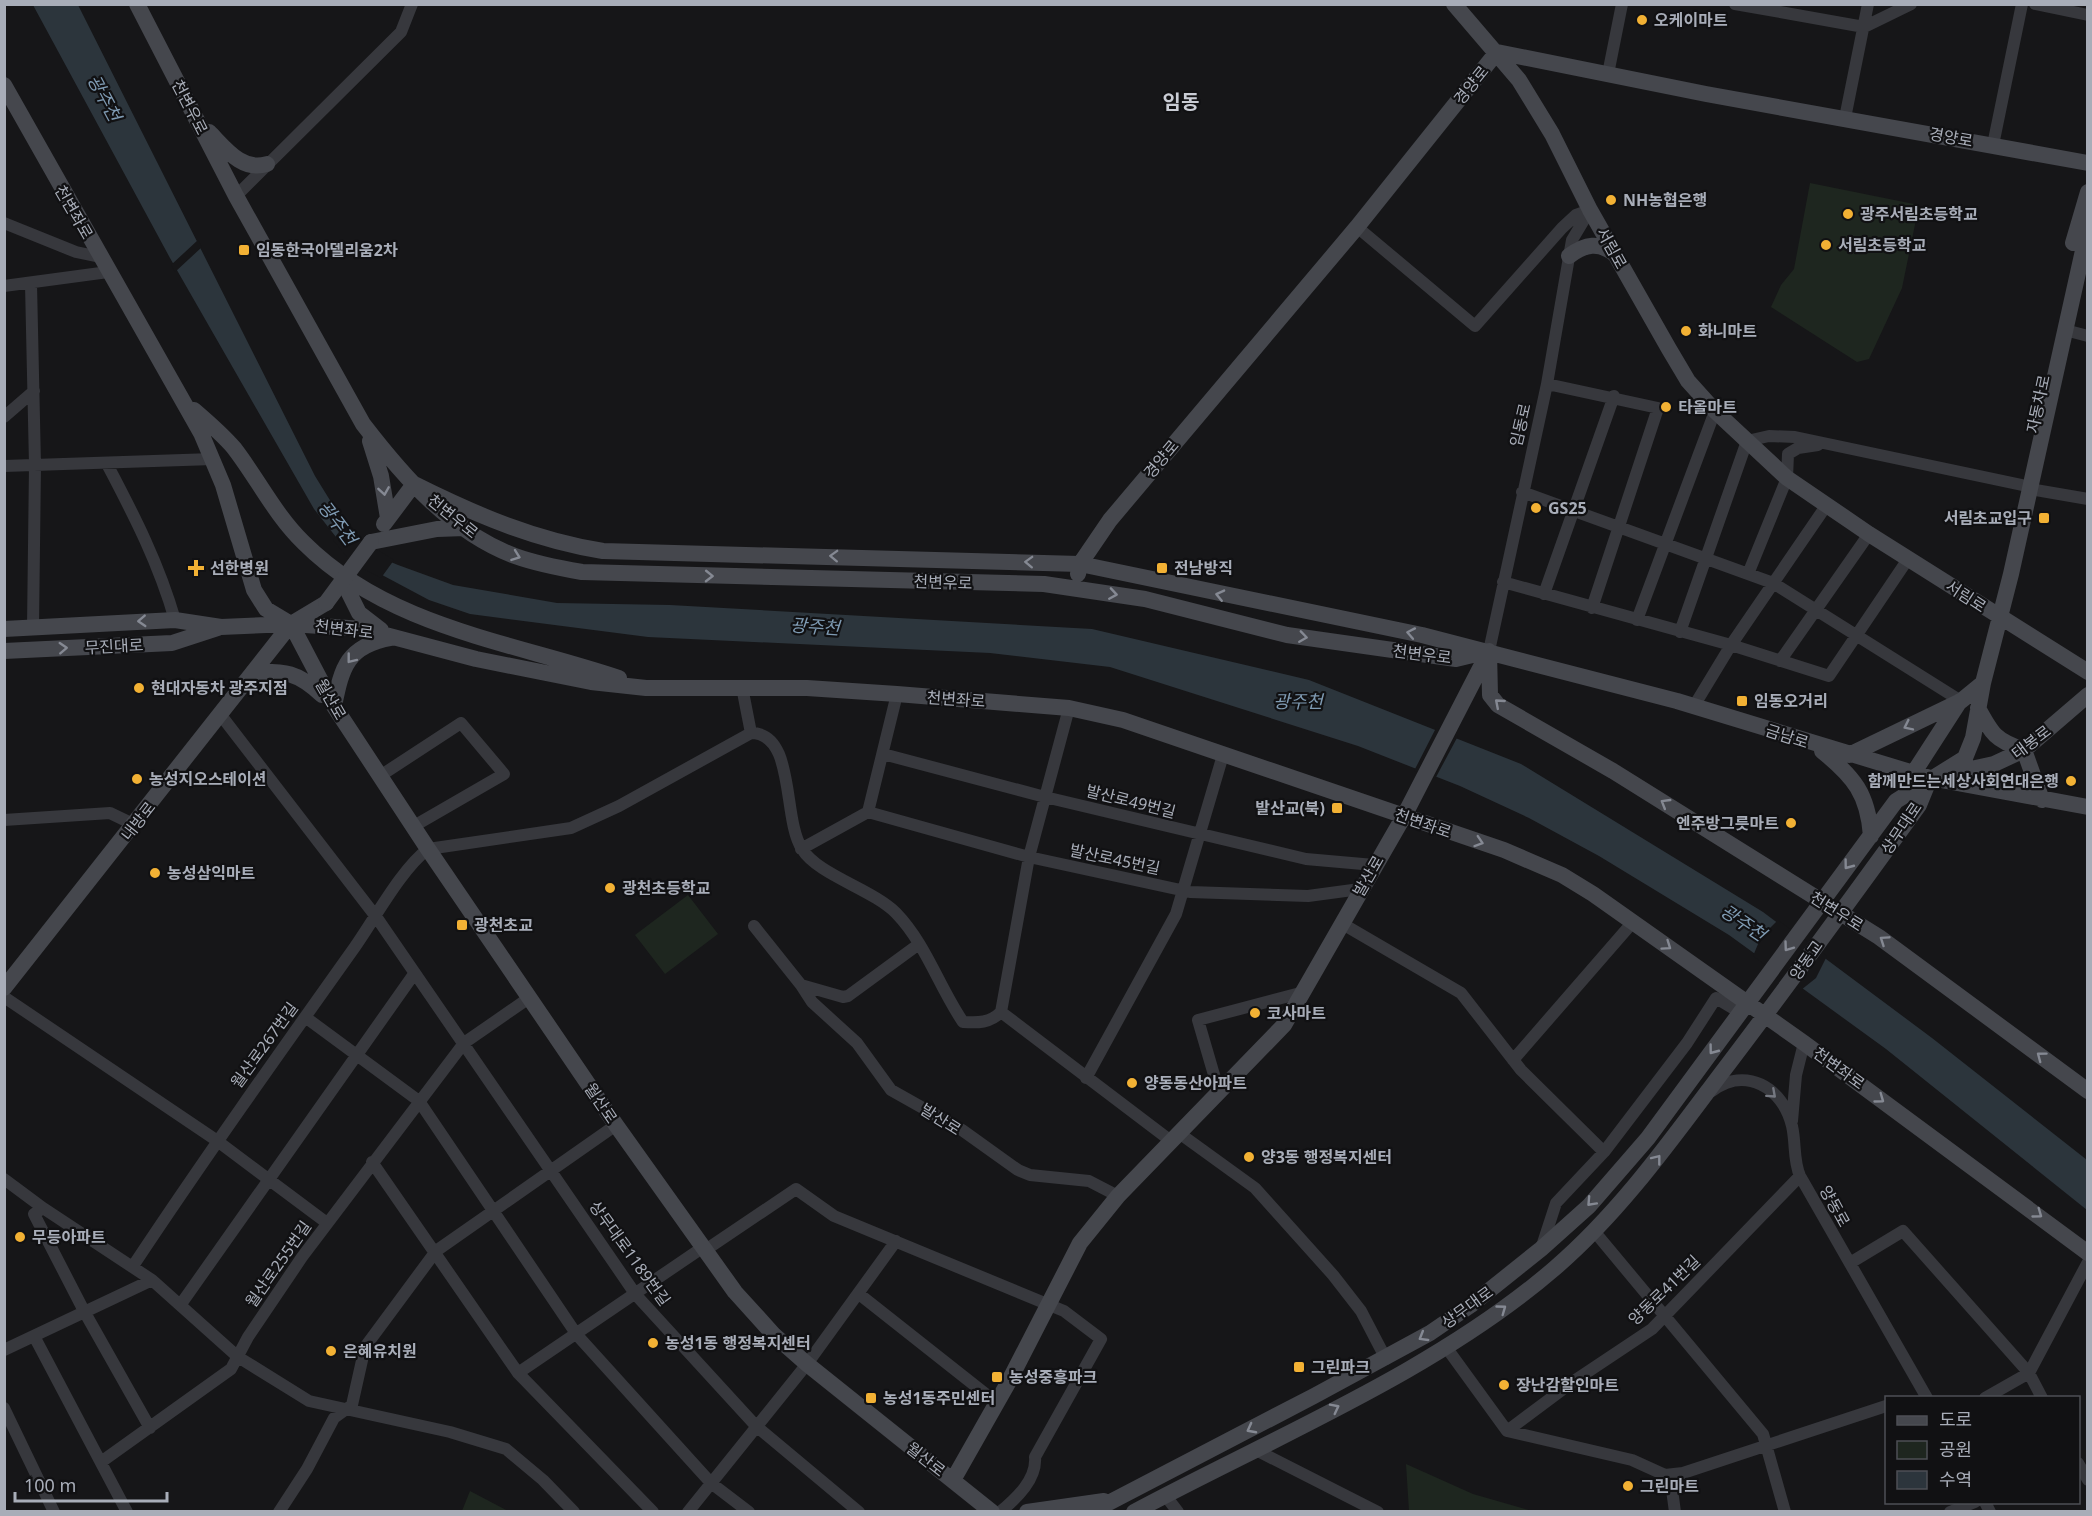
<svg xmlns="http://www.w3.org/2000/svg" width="2092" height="1516" viewBox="0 0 2092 1516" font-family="'Noto Sans','Noto Sans KR',sans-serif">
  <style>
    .green { fill: #1e261f }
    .water { fill: #2c353c }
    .pier { fill: #161618 }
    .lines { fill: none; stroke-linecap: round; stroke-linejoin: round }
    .street { stroke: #37383d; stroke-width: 12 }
    .secondary { stroke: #45474d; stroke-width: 16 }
    .secondary-bridge { stroke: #45474d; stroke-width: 16 }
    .oneway { stroke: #858993 }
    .oneway2 { stroke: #757881 }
    .poi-dot { fill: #f2b134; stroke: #111113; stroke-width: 2 }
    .labels { text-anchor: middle; stroke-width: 4.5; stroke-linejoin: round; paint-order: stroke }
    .poi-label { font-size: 16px; font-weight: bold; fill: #a8adb8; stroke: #111113; text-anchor: start }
    .street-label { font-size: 16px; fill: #a8adb8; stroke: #111113 }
    .water-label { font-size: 18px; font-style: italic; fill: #7f9bb3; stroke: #111113 }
    .quarter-label { font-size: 20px; font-weight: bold; fill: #c9ccd4; stroke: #111113 }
  </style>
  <rect width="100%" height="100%" fill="#161618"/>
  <!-- green -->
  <path class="green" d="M1810 183 1919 205 1902 288 1869 359 1857 362 1771 307 1781 285 1794 269Z
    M688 895 718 934 665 974 635 935Z
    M1406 1464 1473 1494 1532 1511H1409Z
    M470 1491 508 1511H462Z"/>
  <!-- water -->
  <path class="water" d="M33 5H78L315 476 344 523 361 543 379 557 398 565 453 585 557 603 670 605 1092 629 1309 680 1521 764 1763 912 1932 1038 2087 1160V1210L1886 1049 1729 935 1599 856 1529 818 1460 786 1358 746 1110 667 990 653 648 637 470 614 429 600 354 560 314 509 170 258Z"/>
  <!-- pier -->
  <path class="pier" d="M198 240 202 247 175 272 171 265Z
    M347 521 363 541 394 560 381 578 352 563 333 540Z
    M1436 728 1458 736 1435 779 1414 771Z
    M1778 920 1827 956 1816 978 1801 990 1753 956 1761 937Z"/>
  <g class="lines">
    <!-- street -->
    <path class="street" d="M1735 4 1864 27 1911 4
      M2035 4 2088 15
      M1608 74 1622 4
      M1845 118 1868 4
      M1993 145 2022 4
      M236 196 401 32 412 4
      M4 223 76 252 100 257
      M1357 227 1475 326 1562 228 1576 215 1590 210
      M31 284 35 465 33 627
      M4 286 108 272
      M2065 330 2088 336
      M1547 384 1658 408 1592 608
      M4 417 34 391
      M107 464C134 515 159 564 175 620
      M4 466 213 459
      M2030 489 2088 499
      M1522 492 1773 583 1961 701
      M1748 574 1787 478 1788 454 1798 448 1818 445
      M1503 582 1731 645 1829 676 1908 559
      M1544 594 1614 396
      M1637 620 1715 411
      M1680 632 1747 441 1769 436 1795 437 2022 485
      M1489 651 1547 384 1572 240 1590 210
      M1780 661 1869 534
      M742 687 751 733C796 733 782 818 802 849 818 875 872 889 896 913 926 944 939 987 963 1022 978 1023 990 1023 1001 1012
      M1694 706 1731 645 1826 506
      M220 714 377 918 636 1295 756 1426 859 1512
      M883 754 1045 797 1306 859 1374 865
      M380 776 461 723 504 774 414 826
      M868 812 1029 857 1190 892 1308 896 1360 889
      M4 820 110 813 135 825
      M801 849 868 812 897 694
      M1341 923 1461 993 1521 1070 1604 1152
      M754 926 801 985 843 997 848 996 919 944
      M801 985 812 1002 857 1043 891 1090 962 1130 1018 1170 1030 1175 1089 1181 1118 1196
      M4 997 216 1140 327 1223
      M1001 1012 1029 857 1069 708
      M1001 1012 1171 1141
      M305 1017 419 1101 577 1335 711 1483 749 1512
      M1513 1060 1633 922
      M1086 1078 1176 914 1223 755
      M1712 1091C1745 1066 1783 1087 1792 1126 1796 1143 1793 1160 1800 1176L1927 1398
      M1219 1092 1198 1020 1304 992
      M1792 1121 1796 1075 1804 1043
      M1179 1133 1255 1188 1333 1275 1361 1311 1386 1359
      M372 1162 518 1373 653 1512
      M4 1179 43 1208 152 1280 238 1357 309 1401 450 1432 506 1449 543 1480 574 1512
      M43 1208 34 1214 84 1311 150 1428
      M1594 1231 1763 1434 1785 1512
      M1541 1249 1556 1203 1604 1152 1687 1043 1716 998 1741 1013
      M704 1251 796 1189 834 1216 1064 1311 1101 1339 1035 1457C1037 1479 1017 1498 1000 1512
      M1850 1263 1903 1231 2029 1373 2042 1398
      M133 1266C204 1159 278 1055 352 951 373 922 401 869 428 849L571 828 619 806 751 733
      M859 1294 997 1403
      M181 1304 414 974
      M34 1336 127 1512
      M1446 1347 1507 1431 1632 1460 1665 1475 1683 1473 1886 1406
      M4 1350 152 1280
      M518 1373 702 1248
      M1985 1398 2029 1373 2088 1262
      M4 1408 54 1512
      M1507 1431 1574 1381 1652 1329 1800 1176
      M1254 1449 1378 1512
      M101 1462 231 1369 248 1337 302 1257 464 1043 529 998
      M2078 1463 2088 1480
      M1670 1475 1675 1512
      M1165 1495 1178 1512
      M1985 1502 1990 1512
      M279 1512 307 1469 334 1418 352 1405 365 1347 436 1251 616 1125
      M688 1512 807 1364 896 1241
      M1950 1512 1975 1502"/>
    <!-- secondary -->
    <path class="secondary" d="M137 4 236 196 363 424C403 476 452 533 515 556 537 564 559 568 582 572L1044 584 1145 599 1287 635 1456 659 1485 652
      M1454 4 1519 80 1552 134 1590 210 1669 349 1688 381 1715 411 1787 478 1869 534 2088 672
      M4 85 201 433 223 485 254 590 266 609 291 624 363 629 476 659 591 682 646 688H807L897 694 1069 708 1123 720 1504 850 1562 875 1593 894 1804 1043 2088 1253
      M209 132C225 148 242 172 267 164
      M2073 243 2088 192
      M1569 256C1585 244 1599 241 1616 255
      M194 410C208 422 222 434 234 448 258 479 275 515 304 543 388 627 512 642 619 678
      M370 441 381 476 388 518
      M414 484C476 515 535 540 603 551L1080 564 1422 635 1677 701 1930 778 2088 807
      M384 524 414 484
      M371 542 437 529 465 528
      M1078 574 1080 564 1110 520 1357 227 1497 52 1706 94 2088 163
      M343 581 359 613 381 630
      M291 624 334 706 428 849 616 1125 735 1292 774 1335 807 1364 992 1512
      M4 629 175 620 221 627 291 624 326 603
      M4 651 172 643 218 628
      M1489 652 1490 695 1498 705 1613 771 1879 937 2088 1091
      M253 672C285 671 298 672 322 695
      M334 706C342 667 347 646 391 638
      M1978 708C1992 734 1995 740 2024 750L2042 800
      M1822 751C1854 777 1868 794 1871 836
      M1849 755 1961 701 1983 683
      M1948 774 1994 764 2024 750 2088 695
      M1907 783 1960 701
      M4 988 291 624
      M953 1480 1008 1383 1080 1243 1118 1196 1284 1025 1404 816 1489 651
      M1027 1512 1104 1501
      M1091 1512 1314 1396 1430 1333 1471 1305 1541 1249 1589 1206 1648 1138 1896 801 1965 758 1973 738 1983 683 2011 574 2088 228
      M1134 1512C1272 1438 1436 1371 1555 1268 1619 1213 1669 1143 1720 1075 1788 986 1853 896 1919 805L1930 778"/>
    <!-- secondary-bridge -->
    <path class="secondary-bridge" d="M326 603 371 542"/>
  </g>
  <!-- one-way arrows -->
  <defs><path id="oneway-chevron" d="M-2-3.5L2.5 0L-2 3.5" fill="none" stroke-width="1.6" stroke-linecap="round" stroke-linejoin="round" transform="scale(1.5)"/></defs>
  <g class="oneway">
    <use href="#oneway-chevron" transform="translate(384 491) rotate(81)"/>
    <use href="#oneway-chevron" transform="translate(516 556) rotate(20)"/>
    <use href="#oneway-chevron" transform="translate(834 556) rotate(-178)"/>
    <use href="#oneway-chevron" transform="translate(1029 562) rotate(-178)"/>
    <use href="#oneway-chevron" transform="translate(709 576) rotate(1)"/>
    <use href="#oneway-chevron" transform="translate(1113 594) rotate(9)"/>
    <use href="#oneway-chevron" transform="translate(1220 595) rotate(-167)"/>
    <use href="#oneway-chevron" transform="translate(142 621) rotate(177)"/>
    <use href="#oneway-chevron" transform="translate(1411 633) rotate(-169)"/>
    <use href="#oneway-chevron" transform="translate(1303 637) rotate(8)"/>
    <use href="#oneway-chevron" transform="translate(63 648) rotate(-3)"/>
    <use href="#oneway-chevron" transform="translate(351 659) rotate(128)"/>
    <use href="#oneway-chevron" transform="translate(1499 703) rotate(-139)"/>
    <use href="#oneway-chevron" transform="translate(1908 726) rotate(154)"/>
    <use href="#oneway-chevron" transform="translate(1665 803) rotate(-149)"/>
    <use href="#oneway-chevron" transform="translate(1479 842) rotate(18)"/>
    <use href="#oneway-chevron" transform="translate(1848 865) rotate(127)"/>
    <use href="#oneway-chevron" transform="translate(1884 940) rotate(-146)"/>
    <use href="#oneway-chevron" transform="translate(1667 946) rotate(35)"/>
    <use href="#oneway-chevron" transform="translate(1788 947) rotate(126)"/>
    <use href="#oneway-chevron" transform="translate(1713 1050) rotate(127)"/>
    <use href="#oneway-chevron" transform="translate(2041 1056) rotate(-143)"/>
    <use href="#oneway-chevron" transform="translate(1880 1099) rotate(36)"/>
    <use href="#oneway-chevron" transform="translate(1657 1159) rotate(-52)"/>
    <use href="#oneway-chevron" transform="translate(1591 1202) rotate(133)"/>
    <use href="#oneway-chevron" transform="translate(2038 1214) rotate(36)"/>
    <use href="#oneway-chevron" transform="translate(1502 1309) rotate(-36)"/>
    <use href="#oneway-chevron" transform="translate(1423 1337) rotate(149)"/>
    <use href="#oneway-chevron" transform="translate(1335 1408) rotate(-27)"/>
    <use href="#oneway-chevron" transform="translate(1251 1429) rotate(152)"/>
  </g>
  <use class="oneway2" href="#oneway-chevron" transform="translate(1772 1094) rotate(42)"/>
  <!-- markers -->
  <g class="poi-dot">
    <circle cx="1642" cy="20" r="6"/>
    <circle cx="1611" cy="200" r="6"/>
    <circle cx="1848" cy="214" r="6"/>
    <circle cx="1826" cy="245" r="6"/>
    <rect x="238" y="244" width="12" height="12" rx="3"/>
    <circle cx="1686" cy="331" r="6"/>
    <circle cx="1666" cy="407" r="6"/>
    <circle cx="1536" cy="508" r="6"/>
    <rect x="2038" y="512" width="12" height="12" rx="3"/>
    <path d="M193 559h6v6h6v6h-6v6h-6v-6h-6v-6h6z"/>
    <rect x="1156" y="562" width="12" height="12" rx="3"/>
    <circle cx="139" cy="688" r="6"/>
    <rect x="1736" y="695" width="12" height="12" rx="3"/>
    <circle cx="137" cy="779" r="6"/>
    <circle cx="2071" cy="781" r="6"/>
    <rect x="1331" y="802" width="12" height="12" rx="3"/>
    <circle cx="1791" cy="823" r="6"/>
    <circle cx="155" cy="873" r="6"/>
    <circle cx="610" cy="888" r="6"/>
    <rect x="456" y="919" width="12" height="12" rx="3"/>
    <circle cx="1255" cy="1013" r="6"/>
    <circle cx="1132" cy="1083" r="6"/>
    <circle cx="1249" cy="1157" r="6"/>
    <circle cx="20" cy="1237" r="6"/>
    <circle cx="653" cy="1343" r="6"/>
    <circle cx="331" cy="1351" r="6"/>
    <rect x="1293" y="1361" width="12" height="12" rx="3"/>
    <rect x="991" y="1371" width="12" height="12" rx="3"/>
    <circle cx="1504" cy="1385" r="6"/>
    <rect x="865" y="1392" width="12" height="12" rx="3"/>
    <circle cx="1628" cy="1486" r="6"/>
  </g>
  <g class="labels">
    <!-- poi labels -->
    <g class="poi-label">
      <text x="1654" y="26">오케이마트</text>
      <text x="1623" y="206">NH농협은행</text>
      <text x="1860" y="220">광주서림초등학교</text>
      <text x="1838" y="251">서림초등학교</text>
      <text x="256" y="256">임동한국아델리움2차</text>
      <text x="1698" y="337">화니마트</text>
      <text x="1678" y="413">타올마트</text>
      <text x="1548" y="514">GS25</text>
      <text x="2032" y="524" text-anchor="end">서림초교입구</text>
      <text x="210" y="574">선한병원</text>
      <text x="1174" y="574">전남방직</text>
      <text x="151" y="694">현대자동차 광주지점</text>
      <text x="1754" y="707">임동오거리</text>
      <text x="149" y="785">농성지오스테이션</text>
      <text x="2059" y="787" text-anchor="end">함께만드는세상사회연대은행</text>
      <text x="1325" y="814" text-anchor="end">발산교(북)</text>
      <text x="1779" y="829" text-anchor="end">엔주방그릇마트</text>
      <text x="167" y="879">농성삼익마트</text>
      <text x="622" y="894">광천초등학교</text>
      <text x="474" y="931">광천초교</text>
      <text x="1267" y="1019">코사마트</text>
      <text x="1144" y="1089">양동동산아파트</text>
      <text x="1261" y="1163">양3동 행정복지센터</text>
      <text x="32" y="1243">무등아파트</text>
      <text x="665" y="1349">농성1동 행정복지센터</text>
      <text x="343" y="1357">은혜유치원</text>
      <text x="1311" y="1373">그린파크</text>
      <text x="1009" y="1383">농성중흥파크</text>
      <text x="1516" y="1391">장난감할인마트</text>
      <text x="883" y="1404">농성1동주민센터</text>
      <text x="1640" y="1492">그린마트</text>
    </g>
    <!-- street labels -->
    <g class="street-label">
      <text transform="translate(1471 85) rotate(-51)" y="6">경양로</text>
      <text transform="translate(190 107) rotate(63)" y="6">천변우로</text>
      <text transform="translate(1951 137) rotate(10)" y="6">경양로</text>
      <text transform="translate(74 212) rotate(60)" y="6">천변좌로</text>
      <text transform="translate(1612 248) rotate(61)" y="6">서림로</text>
      <text transform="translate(2038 404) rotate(-78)" y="6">자동차로</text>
      <text transform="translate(1520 425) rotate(-77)" y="6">임동로</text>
      <text transform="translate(1161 459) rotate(-50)" y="6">경양로</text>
      <text transform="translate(453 516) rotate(39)" y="6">천변우로</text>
      <text transform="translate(943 582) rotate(2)" y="6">천변우로</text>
      <text transform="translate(1966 596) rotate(33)" y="6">서림로</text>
      <text transform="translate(344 629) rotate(7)" y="6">천변좌로</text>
      <text transform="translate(114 646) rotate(-3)" y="6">무진대로</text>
      <text transform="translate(1422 654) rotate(7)" y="6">천변우로</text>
      <text transform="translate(331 699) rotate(60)" y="6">월산로</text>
      <text transform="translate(956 699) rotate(4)" y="6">천변좌로</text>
      <text transform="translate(1787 736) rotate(18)" y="6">금남로</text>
      <text transform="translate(2031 742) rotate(-37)" y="6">태봉로</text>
      <text transform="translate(1131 801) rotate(14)" y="6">발산로49번길</text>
      <text transform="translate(138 821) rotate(-52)" y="6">내방로</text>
      <text transform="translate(1423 823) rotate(19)" y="6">천변좌로</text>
      <text transform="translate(1901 828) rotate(-56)" y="6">상무대로</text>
      <text transform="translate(1115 859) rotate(12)" y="6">발산로45번길</text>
      <text transform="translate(1368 876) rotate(-60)" y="6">발산로</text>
      <text transform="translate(1837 911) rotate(32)" y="6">천변우로</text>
      <text transform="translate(1806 960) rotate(-55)" y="6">양동교</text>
      <text transform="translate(264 1045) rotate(-54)" y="6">월산로267번길</text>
      <text transform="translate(1839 1068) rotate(36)" y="6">천변좌로</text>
      <text transform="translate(601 1103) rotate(56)" y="6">월산로</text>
      <text transform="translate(941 1119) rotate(32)" y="6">발산로</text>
      <text transform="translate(1835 1206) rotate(61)" y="6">양동로</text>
      <text transform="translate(630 1253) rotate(54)" y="6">상무대로1189번길</text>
      <text transform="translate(278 1264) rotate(-55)" y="6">월산로255번길</text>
      <text transform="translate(1664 1290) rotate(-44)" y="6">양동로41번길</text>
      <text transform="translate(1467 1307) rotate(-36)" y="6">상무대로</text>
      <text transform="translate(926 1459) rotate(38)" y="6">월산로</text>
    </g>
    <!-- water labels -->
    <g class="water-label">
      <text transform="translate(104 98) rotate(62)" y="6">광주천</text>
      <text transform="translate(337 523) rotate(53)" y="6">광주천</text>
      <text transform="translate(815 627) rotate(4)" y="6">광주천</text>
      <text x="1298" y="708">광주천</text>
      <text transform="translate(1743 923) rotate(34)" y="6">광주천</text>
    </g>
    <!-- quarter labels -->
    <g class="quarter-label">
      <text x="1181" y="109">임동</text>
    </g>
  </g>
  <!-- border -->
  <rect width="2092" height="1516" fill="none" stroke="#a8adb8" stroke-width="12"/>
  <!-- legend -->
  <rect x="1885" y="1396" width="195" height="108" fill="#111113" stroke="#4d4f55" stroke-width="1.5"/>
  <rect x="1897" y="1416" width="30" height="9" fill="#45474d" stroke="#4d4f55" stroke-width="1.5"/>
  <text x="1939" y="1426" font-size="18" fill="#a8adb8">도로</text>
  <rect x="1897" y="1441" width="30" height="18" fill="#1e261f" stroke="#4d4f55" stroke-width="1.5"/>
  <text x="1939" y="1456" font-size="18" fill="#a8adb8">공원</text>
  <rect x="1897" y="1471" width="30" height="18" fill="#2c353c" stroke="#4d4f55" stroke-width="1.5"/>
  <text x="1939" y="1486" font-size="18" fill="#a8adb8">수역</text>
  <!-- scale -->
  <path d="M15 1492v9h152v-9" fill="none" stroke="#a8adb8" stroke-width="3"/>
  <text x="24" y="1492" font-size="18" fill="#a8adb8" stroke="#111113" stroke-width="4.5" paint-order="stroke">100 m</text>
</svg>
